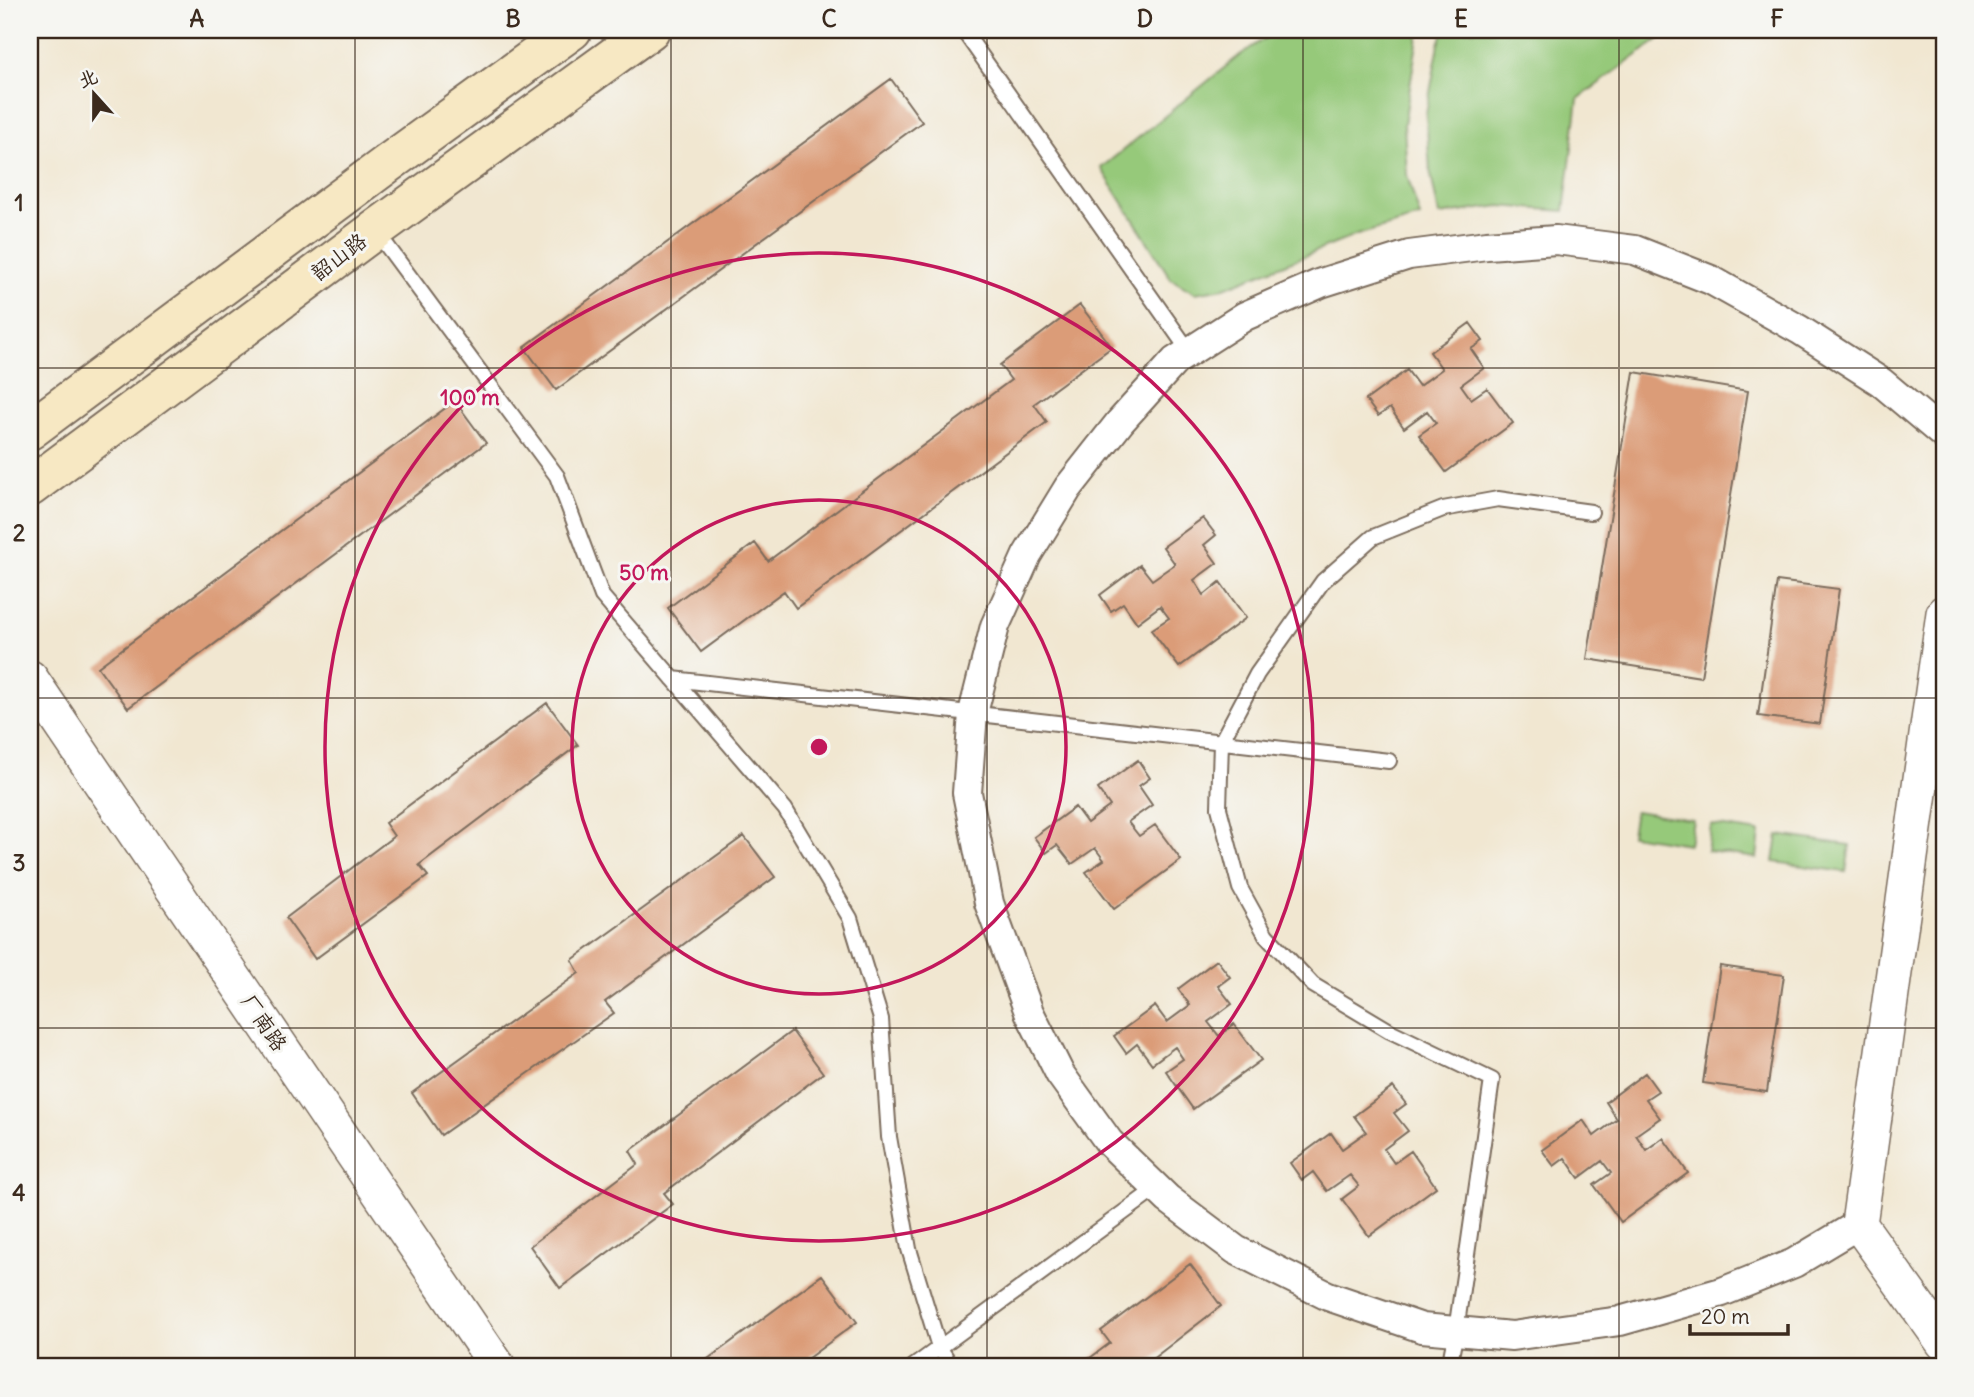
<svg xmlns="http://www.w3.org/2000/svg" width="1974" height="1397" viewBox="0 0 1974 1397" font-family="Delius,'LXGW WenKai TC',sans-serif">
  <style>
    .green { fill: #96c97a; stroke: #687a4c; stroke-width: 2 }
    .building { fill: #db9c78 }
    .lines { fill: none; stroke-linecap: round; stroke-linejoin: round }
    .service-casing { stroke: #7b6c5d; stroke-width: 18 }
    .minor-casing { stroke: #7b6c5d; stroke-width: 32 }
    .tertiary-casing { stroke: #7b6c5d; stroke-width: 38 }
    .secondary-casing { stroke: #7b6c5d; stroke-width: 42 }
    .service { stroke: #fff; stroke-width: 14 }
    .minor { stroke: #fff; stroke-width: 28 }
    .tertiary { stroke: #fff; stroke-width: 35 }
    .secondary { stroke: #f7e8c3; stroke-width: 38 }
    .grid { fill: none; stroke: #3b2a1e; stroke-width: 2; stroke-opacity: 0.55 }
    .ring { fill: none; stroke: #c2185b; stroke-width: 3.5 }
    .labels { text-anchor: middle; stroke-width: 6; stroke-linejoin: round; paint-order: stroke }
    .street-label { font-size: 21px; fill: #3b2a1e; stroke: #f6f6f2 }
    .centre { fill: #c2185b; stroke: #f6f6f2; stroke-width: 3.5 }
    .ring-label { font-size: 21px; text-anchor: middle; font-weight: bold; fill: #c2185b; stroke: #f6f6f2; stroke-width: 6; stroke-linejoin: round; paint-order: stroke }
    .neatline { fill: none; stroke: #3b2a1e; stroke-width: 2.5 }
    .grid-label { font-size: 23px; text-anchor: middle; font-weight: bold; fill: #3b2a1e }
  </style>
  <rect width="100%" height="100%" fill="#f6f6f2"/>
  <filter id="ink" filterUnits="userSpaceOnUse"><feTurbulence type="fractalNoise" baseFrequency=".0143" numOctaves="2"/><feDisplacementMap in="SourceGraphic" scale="14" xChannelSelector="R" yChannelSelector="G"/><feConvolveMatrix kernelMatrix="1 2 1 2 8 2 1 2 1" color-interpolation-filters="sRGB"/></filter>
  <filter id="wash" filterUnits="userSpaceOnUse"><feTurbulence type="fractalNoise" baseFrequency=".00686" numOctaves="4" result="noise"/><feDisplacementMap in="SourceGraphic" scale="28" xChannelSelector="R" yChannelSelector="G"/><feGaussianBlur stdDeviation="1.57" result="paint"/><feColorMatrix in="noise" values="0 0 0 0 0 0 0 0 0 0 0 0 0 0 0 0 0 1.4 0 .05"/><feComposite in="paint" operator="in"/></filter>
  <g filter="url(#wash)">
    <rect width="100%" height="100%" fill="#f1e7d1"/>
    <!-- green -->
    <path class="green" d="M1277 30H1419L1404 124 1407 175 1420 217 1357 235 1224 288 1195 293 1171 279 1101 168 1240 55Z
      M1444 30H1671L1578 99 1564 211 1500 206 1439 215 1430 170 1426 114 1439 44Z
      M1635 811 1693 820 1689 844 1631 835Z
      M1711 825 1760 832 1757 858 1707 851Z
      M1778 835 1850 845 1846 872 1774 862Z"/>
    <g id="blocks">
      <!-- building -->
      <path class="building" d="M891 79 922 122 556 390 524 347Z
        M1080 305 1112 347 1034 404 1047 422 796 608 784 591 701 652 668 608 755 543 768 561 1011 380 1000 365Z
        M1470 323 1483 341 1471 349 1484 368 1461 385 1471 399 1487 388 1513 423 1446 472 1419 435 1436 423 1427 411 1404 428 1390 408 1378 416 1366 400 1407 370 1419 386 1442 369 1430 352Z
        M1634 372 1748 391 1701 677 1587 659Z
        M455 401 486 443 128 708 98 667Z
        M1203 518 1216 535 1204 545 1217 563 1194 580 1204 595 1220 582 1246 618 1179 667 1151 630 1169 618 1160 606 1137 623 1123 603 1111 611 1100 595 1140 565 1152 580 1175 564 1163 547Z
        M1777 581 1839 589 1820 724 1758 716Z
        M547 703 578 745 419 865 428 876 315 959 286 918 394 836 385 823Z
        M1138 760 1150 778 1139 786 1152 805 1128 822 1139 836 1155 825 1181 860 1114 909 1086 872 1104 860 1095 848 1072 864 1057 845 1046 853 1034 837 1075 807 1087 823 1110 806 1098 789Z
        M744 836 775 877 605 1002 614 1013 441 1135 412 1093 579 973 572 960Z
        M1217 960 1230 977 1218 986 1232 1004 1208 1022 1219 1036 1234 1024 1261 1060 1193 1109 1166 1071 1183 1059 1175 1047 1152 1064 1137 1044 1126 1053 1114 1036 1155 1006 1167 1022 1190 1005 1178 989Z
        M1720 966 1784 975 1767 1092 1703 1083Z
        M792 1031 823 1073 664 1193 673 1204 560 1288 530 1246 638 1164 630 1151Z
        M1645 1073 1658 1091 1646 1099 1660 1118 1636 1135 1646 1150 1663 1138 1688 1173 1621 1222 1594 1185 1611 1173 1602 1161 1579 1178 1565 1158 1554 1166 1542 1150 1583 1120 1594 1136 1617 1119 1606 1102Z
        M1393 1087 1406 1104 1394 1113 1408 1131 1384 1149 1394 1163 1411 1151 1436 1187 1369 1236 1342 1199 1359 1186 1350 1175 1327 1191 1313 1172 1302 1180 1290 1163 1331 1133 1342 1149 1366 1132 1354 1116Z
        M1190 1264 1221 1306 1142 1367H1078L1110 1343 1101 1331Z
        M822 1275 857 1322 796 1367H697Z"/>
    </g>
  </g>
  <g filter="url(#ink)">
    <use href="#blocks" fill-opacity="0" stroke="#7b6c5d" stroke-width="2"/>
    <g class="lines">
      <defs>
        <path id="service" d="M963 30 1189 351
          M376 231 557 476 602 596 785 809 850 918 881 1019 889 1137 909 1249 939 1347 952 1367
          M673 679 1389 761
          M913 1367 1157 1188
          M1449 1367 1456 1331 1492 1080 1390 1031 1313 985 1266 935 1240 888 1219 808 1221 742 1257 674 1323 581 1373 537 1443 509 1498 499 1591 512"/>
        <path id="minor" d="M1859 1224 1794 1263 1722 1292 1620 1321 1512 1336 1422 1328 1328 1296 1236 1250 1168 1199 1109 1142 1060 1074 1029 1012 989 903 967 793 973 713 995 626 1027 555 1068 488 1120 422 1175 361 1245 316 1321 283 1409 255 1487 245 1556 240 1635 250 1711 280 1800 330 1881 382 1944 435"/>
        <path id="tertiary" d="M1944 613 1859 1224 1944 1343
          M30 678 498 1367"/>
        <path id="secondary" d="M30 430 387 164 572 30
          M30 487 375 230 650 30"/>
      </defs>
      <!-- service casing -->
      <use href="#service" class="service-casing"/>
      <!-- minor casing -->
      <use href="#minor" class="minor-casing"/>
      <!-- tertiary casing -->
      <use href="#tertiary" class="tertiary-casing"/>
      <!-- secondary casing -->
      <use href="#secondary" class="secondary-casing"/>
      <!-- service -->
      <use href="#service" class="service"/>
      <!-- minor -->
      <use href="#minor" class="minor"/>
      <!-- tertiary -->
      <use href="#tertiary" class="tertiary"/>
      <!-- secondary -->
      <use href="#secondary" class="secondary"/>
    </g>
  </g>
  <!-- grid -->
  <path class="grid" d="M355 30V1367M671 30V1367M987 30V1367M1303 30V1367M1619 30V1367M30 368H1944M30 698H1944M30 1028H1944"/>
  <!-- distance rings -->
  <g class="ring">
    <circle cx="819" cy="747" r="247"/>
    <circle cx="819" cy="747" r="494"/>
  </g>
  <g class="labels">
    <!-- street labels -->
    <g class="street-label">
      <text transform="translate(339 257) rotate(-37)" y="7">韶山路</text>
      <text transform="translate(264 1023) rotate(56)" y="7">厂南路</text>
    </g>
  </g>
  <circle cx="819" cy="747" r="10" class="centre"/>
  <g class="ring-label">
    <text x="470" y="405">100 m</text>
    <text x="644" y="580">50 m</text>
  </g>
  <!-- margin -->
  <rect width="1974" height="1397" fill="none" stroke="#f6f6f2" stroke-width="77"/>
  <!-- north arrow -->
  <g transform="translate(94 94) rotate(339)" stroke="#f6f6f2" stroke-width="5" paint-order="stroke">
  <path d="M0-5L12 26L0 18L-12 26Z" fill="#3b2a1e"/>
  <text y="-10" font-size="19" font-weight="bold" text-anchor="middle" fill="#3b2a1e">北</text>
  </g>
  <!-- scale -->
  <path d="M1690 1324v10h98v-10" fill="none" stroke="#3b2a1e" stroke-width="3.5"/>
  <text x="1701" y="1324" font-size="21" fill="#3b2a1e" stroke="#f6f6f2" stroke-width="5" paint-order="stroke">20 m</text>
  <rect x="38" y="38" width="1898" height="1320" class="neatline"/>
  <g class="grid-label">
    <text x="197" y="27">A</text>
    <text x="513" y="27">B</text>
    <text x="829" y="27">C</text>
    <text x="1145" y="27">D</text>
    <text x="1461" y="27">E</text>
    <text x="1777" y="27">F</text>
    <text x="19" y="211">1</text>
    <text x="19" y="541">2</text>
    <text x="19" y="871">3</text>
    <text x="19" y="1201">4</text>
  </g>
</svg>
